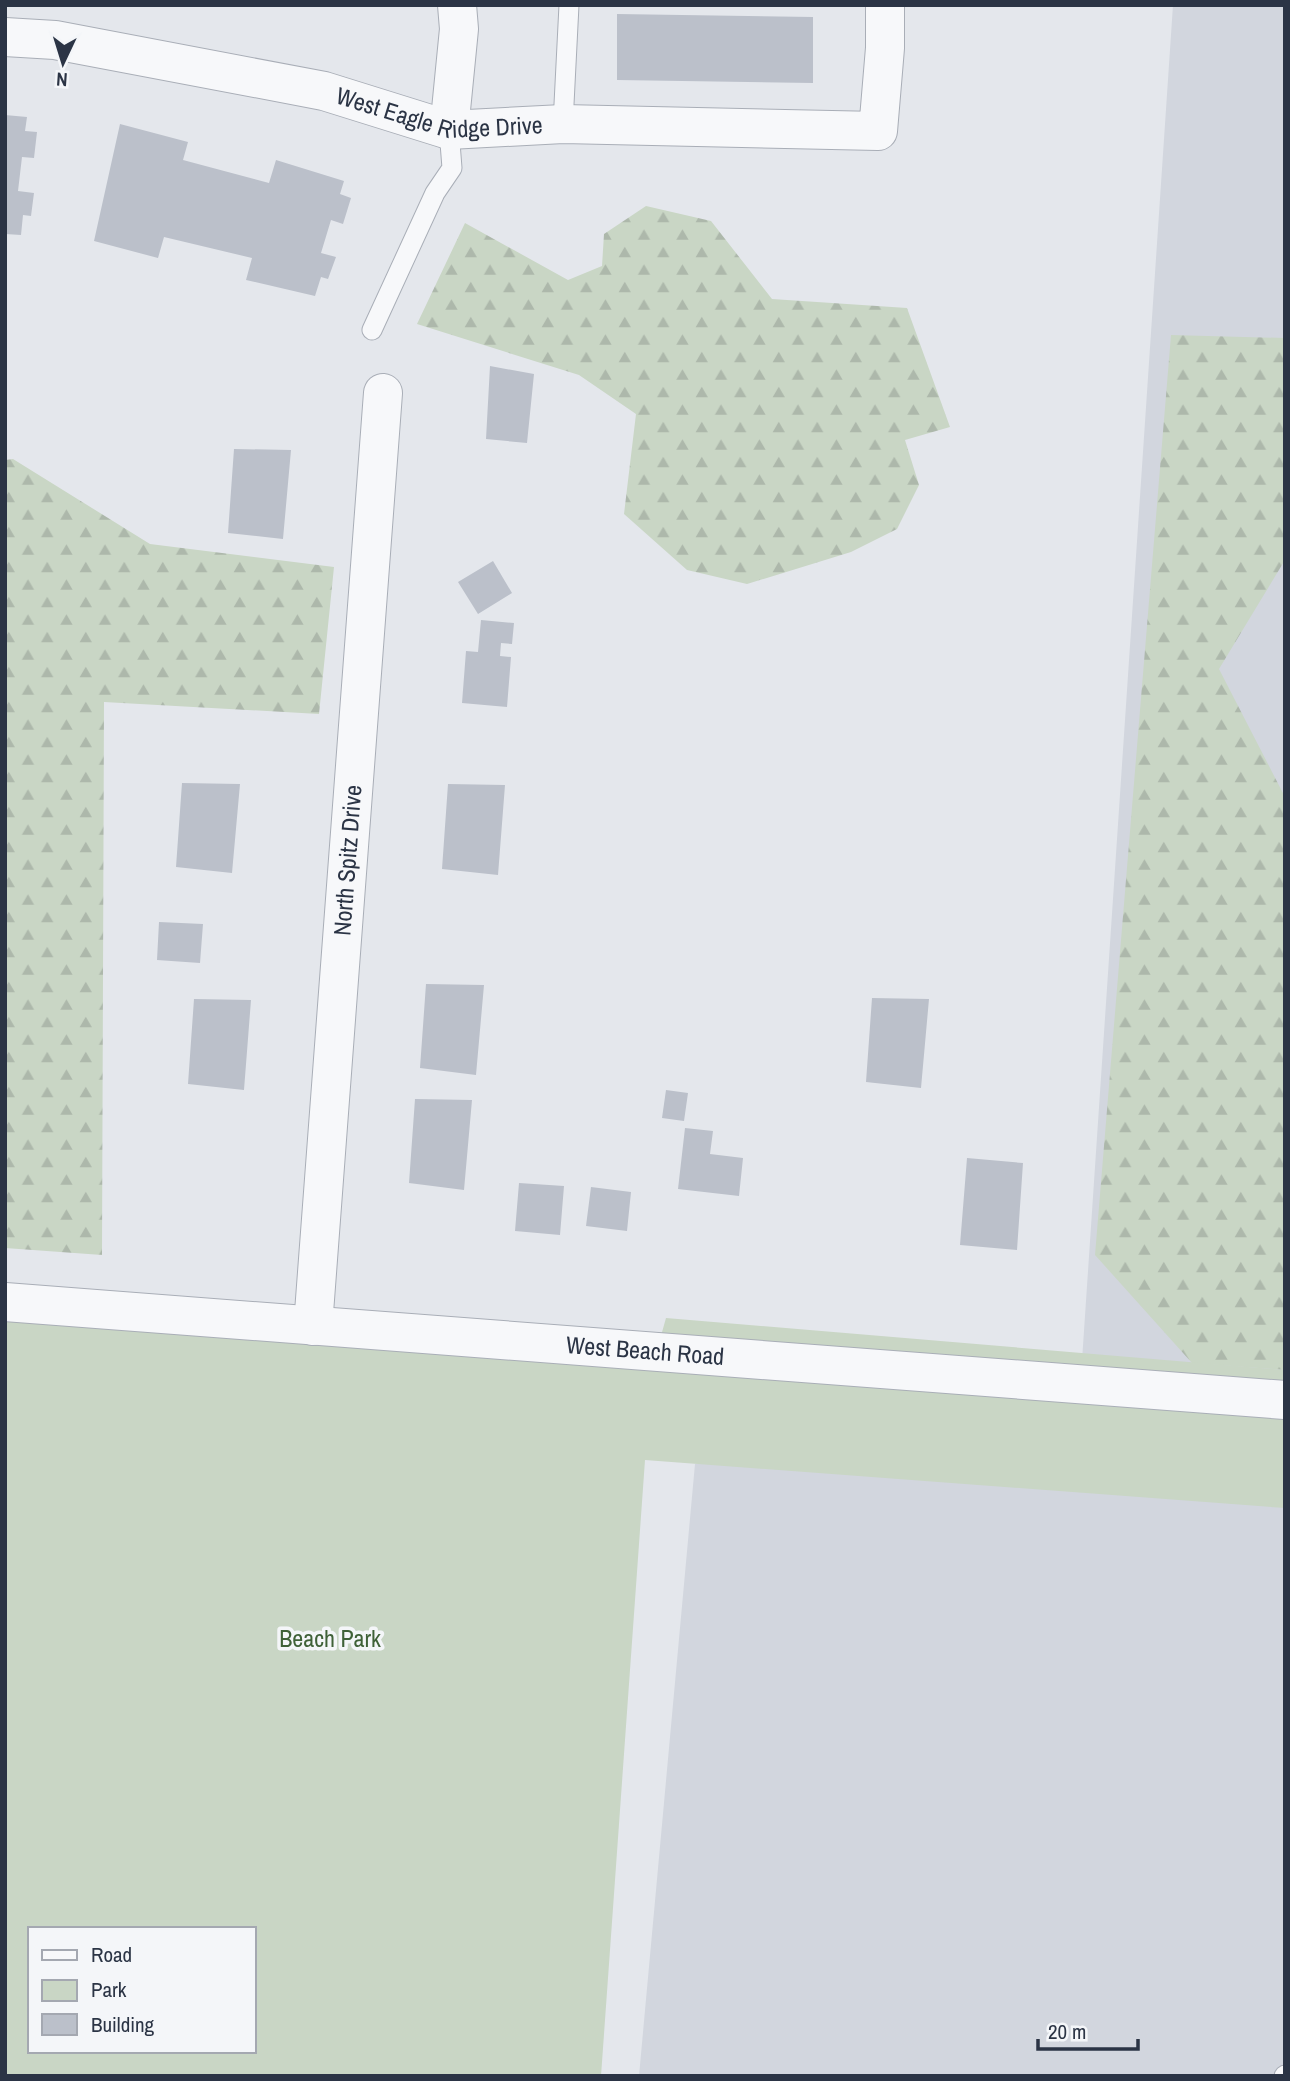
<svg xmlns="http://www.w3.org/2000/svg" width="1290" height="2081" viewBox="0 0 1290 2081" font-family="'Archivo Narrow',sans-serif">
  <style>
    .built { fill: #d2d6de }
    .forest { fill: url(#forest-firs) }
    .park { fill: #c9d6c5; fill-rule: evenodd }
    .building { fill: #bbc0ca }
    .lines { fill: none; stroke-linecap: round; stroke-linejoin: round }
    .service-casing { stroke: #a9aeb7; stroke-width: 21 }
    .minor-casing { stroke: #a9aeb7; stroke-width: 40 }
    .tertiary-casing { stroke: #a9aeb7; stroke-width: 40 }
    .service { stroke: #f7f8fa; stroke-width: 19 }
    .minor { stroke: #f7f8fa; stroke-width: 38 }
    .tertiary { stroke: #f7f8fa; stroke-width: 38 }
    .labels { text-anchor: middle; stroke-width: 7; stroke-linejoin: round; paint-order: stroke }
    .street-label { font-size: 24px; fill: #2b3445; stroke: #f4f6f9 }
    .park-label { font-size: 24px; fill: #3f6138; stroke: #f4f6f9 }
  </style>
  <defs>
    <pattern id="forest-firs" width="22" height="20" patternUnits="userSpaceOnUse" patternTransform="scale(1.75)"><rect width="22" height="20" fill="#c9d6c5"/><path d="M5 1l3.5 6h-7zM16 11l3.5 6h-7z" fill="#adb8ab"/></pattern>
  </defs>
  <rect width="100%" height="100%" fill="#e4e7ec"/>
  <!-- built -->
  <path class="built" d="M1173 5H1285V2076H639L695 1464 1077 1435Z"/>
  <!-- forest -->
  <path class="forest" d="M646 206 711 221 772 299 907 308 950 427 905 440 919 485 897 529 851 552 747 584 687 570 624 514 636 414 579 375 417 324 465 223 568 280 602 266 604 234Z
    M1171 335 1285 338V560L1219 669 1285 797V1370L1192 1363 1095 1255Z
    M13 459 150 544 334 567 319 714 104 702 102 1255 5 1248V460Z"/>
  <!-- park -->
  <path class="park" d="M5 1314 653 1364 666 1318 1285 1370V1508L645 1460 601 2076H5ZM30 1929H254V2051H30Z"/>
  <!-- building -->
  <path class="building" d="M617 14 813 17V83L617 80Z
    M5 115 27 117 25 131 37 132 34 158 22 157 18 191 34 193 31 216 23 215 21 235 5 234Z
    M120 124 188 142 183 160 269 183 276 160 344 181 340 194 351 198 343 224 331 220 321 253 336 257 328 279 321 277 315 296 246 280 252 258 164 237 158 258 94 241Z
    M490 366 534 374 527 443 486 439Z
    M234 449 291 450 283 539 228 533Z
    M493 561 512 593 478 614 458 582Z
    M481 620 514 623 512 644 501 643 500 656 511 657 507 707 462 703 466 651 478 652Z
    M182 783 240 784 232 873 176 867Z
    M448 784 505 785 498 875 442 869Z
    M159 922 203 924 200 963 157 960Z
    M426 984 484 985 476 1075 420 1068Z
    M872 998 929 999 921 1088 866 1082Z
    M194 999 251 1000 244 1090 188 1084Z
    M666 1090 688 1093 684 1121 662 1118Z
    M415 1099 472 1100 464 1190 409 1183Z
    M685 1128 713 1131 710 1154 743 1158 739 1196 678 1189Z
    M967 1158 1023 1163 1017 1250 960 1245Z
    M519 1183 564 1186 560 1235 515 1231Z
    M591 1187 631 1192 627 1231 586 1226Z"/>
  <g class="lines">
    <defs>
      <path id="service" d="M563 124 569 5
        M372 330 435 193 452 168 449 130
        M1284 2076 1285 2075"/>
      <g id="minor">
        <path id="s1" d="M5 37 55 40 324 91 449 130 563 124 878 131 885 48V5"/>
        <path d="M449 130 459 29 457 5"/>
        <path id="s2" d="M313 1326 383 393"/>
      </g>
      <g id="tertiary">
        <path id="s3" d="M5 1302 1285 1400"/>
      </g>
    </defs>
    <!-- service casing -->
    <use href="#service" class="service-casing"/>
    <!-- minor casing -->
    <use href="#minor" class="minor-casing"/>
    <!-- tertiary casing -->
    <use href="#tertiary" class="tertiary-casing"/>
    <!-- service -->
    <use href="#service" class="service"/>
    <!-- minor -->
    <use href="#minor" class="minor"/>
    <!-- tertiary -->
    <use href="#tertiary" class="tertiary"/>
  </g>
  <g class="labels">
    <!-- street labels -->
    <g class="street-label">
      <text dy="8" stroke="none"><textPath href="#s1" startOffset="443">West Eagle Ridge Drive</textPath></text>
      <text dy="8" stroke="none"><textPath href="#s2" startOffset="467">North Spitz Drive</textPath></text>
      <text dy="8" stroke="none"><textPath href="#s3" startOffset="642">West Beach Road</textPath></text>
    </g>
    <!-- park labels -->
    <g class="park-label">
      <text x="330" y="1647">Beach Park</text>
    </g>
  </g>
  <!-- border -->
  <rect width="1290" height="2081" fill="none" stroke="#2b3445" stroke-width="14"/>
  <!-- legend -->
  <rect x="28" y="1927" width="228" height="126" fill="#f4f6f9" stroke="#a4a8b1" stroke-width="2"/>
  <rect x="42" y="1950" width="35" height="10" fill="#f7f8fa" stroke="#a4a8b1" stroke-width="2"/>
  <text x="91" y="1962" font-size="21" fill="#2b3445">Road</text>
  <rect x="42" y="1980" width="35" height="21" fill="#c9d6c5" stroke="#a4a8b1" stroke-width="2"/>
  <text x="91" y="1997" font-size="21" fill="#2b3445">Park</text>
  <rect x="42" y="2014" width="35" height="21" fill="#bbc0ca" stroke="#a4a8b1" stroke-width="2"/>
  <text x="91" y="2032" font-size="21" fill="#2b3445">Building</text>
  <!-- north arrow -->
  <g transform="translate(63 63) rotate(184)" stroke="#f4f6f9" stroke-width="5" paint-order="stroke">
  <path d="M0-5L12 26L0 18L-12 26Z" fill="#2b3445"/>
  <text y="-10" font-size="19" font-weight="bold" text-anchor="middle" fill="#2b3445">N</text>
  </g>
  <!-- scale -->
  <path d="M1038 2039v10h100v-10" fill="none" stroke="#2b3445" stroke-width="3.5"/>
  <text x="1048" y="2039" font-size="21" fill="#2b3445" stroke="#f4f6f9" stroke-width="5" paint-order="stroke">20 m</text>
</svg>
